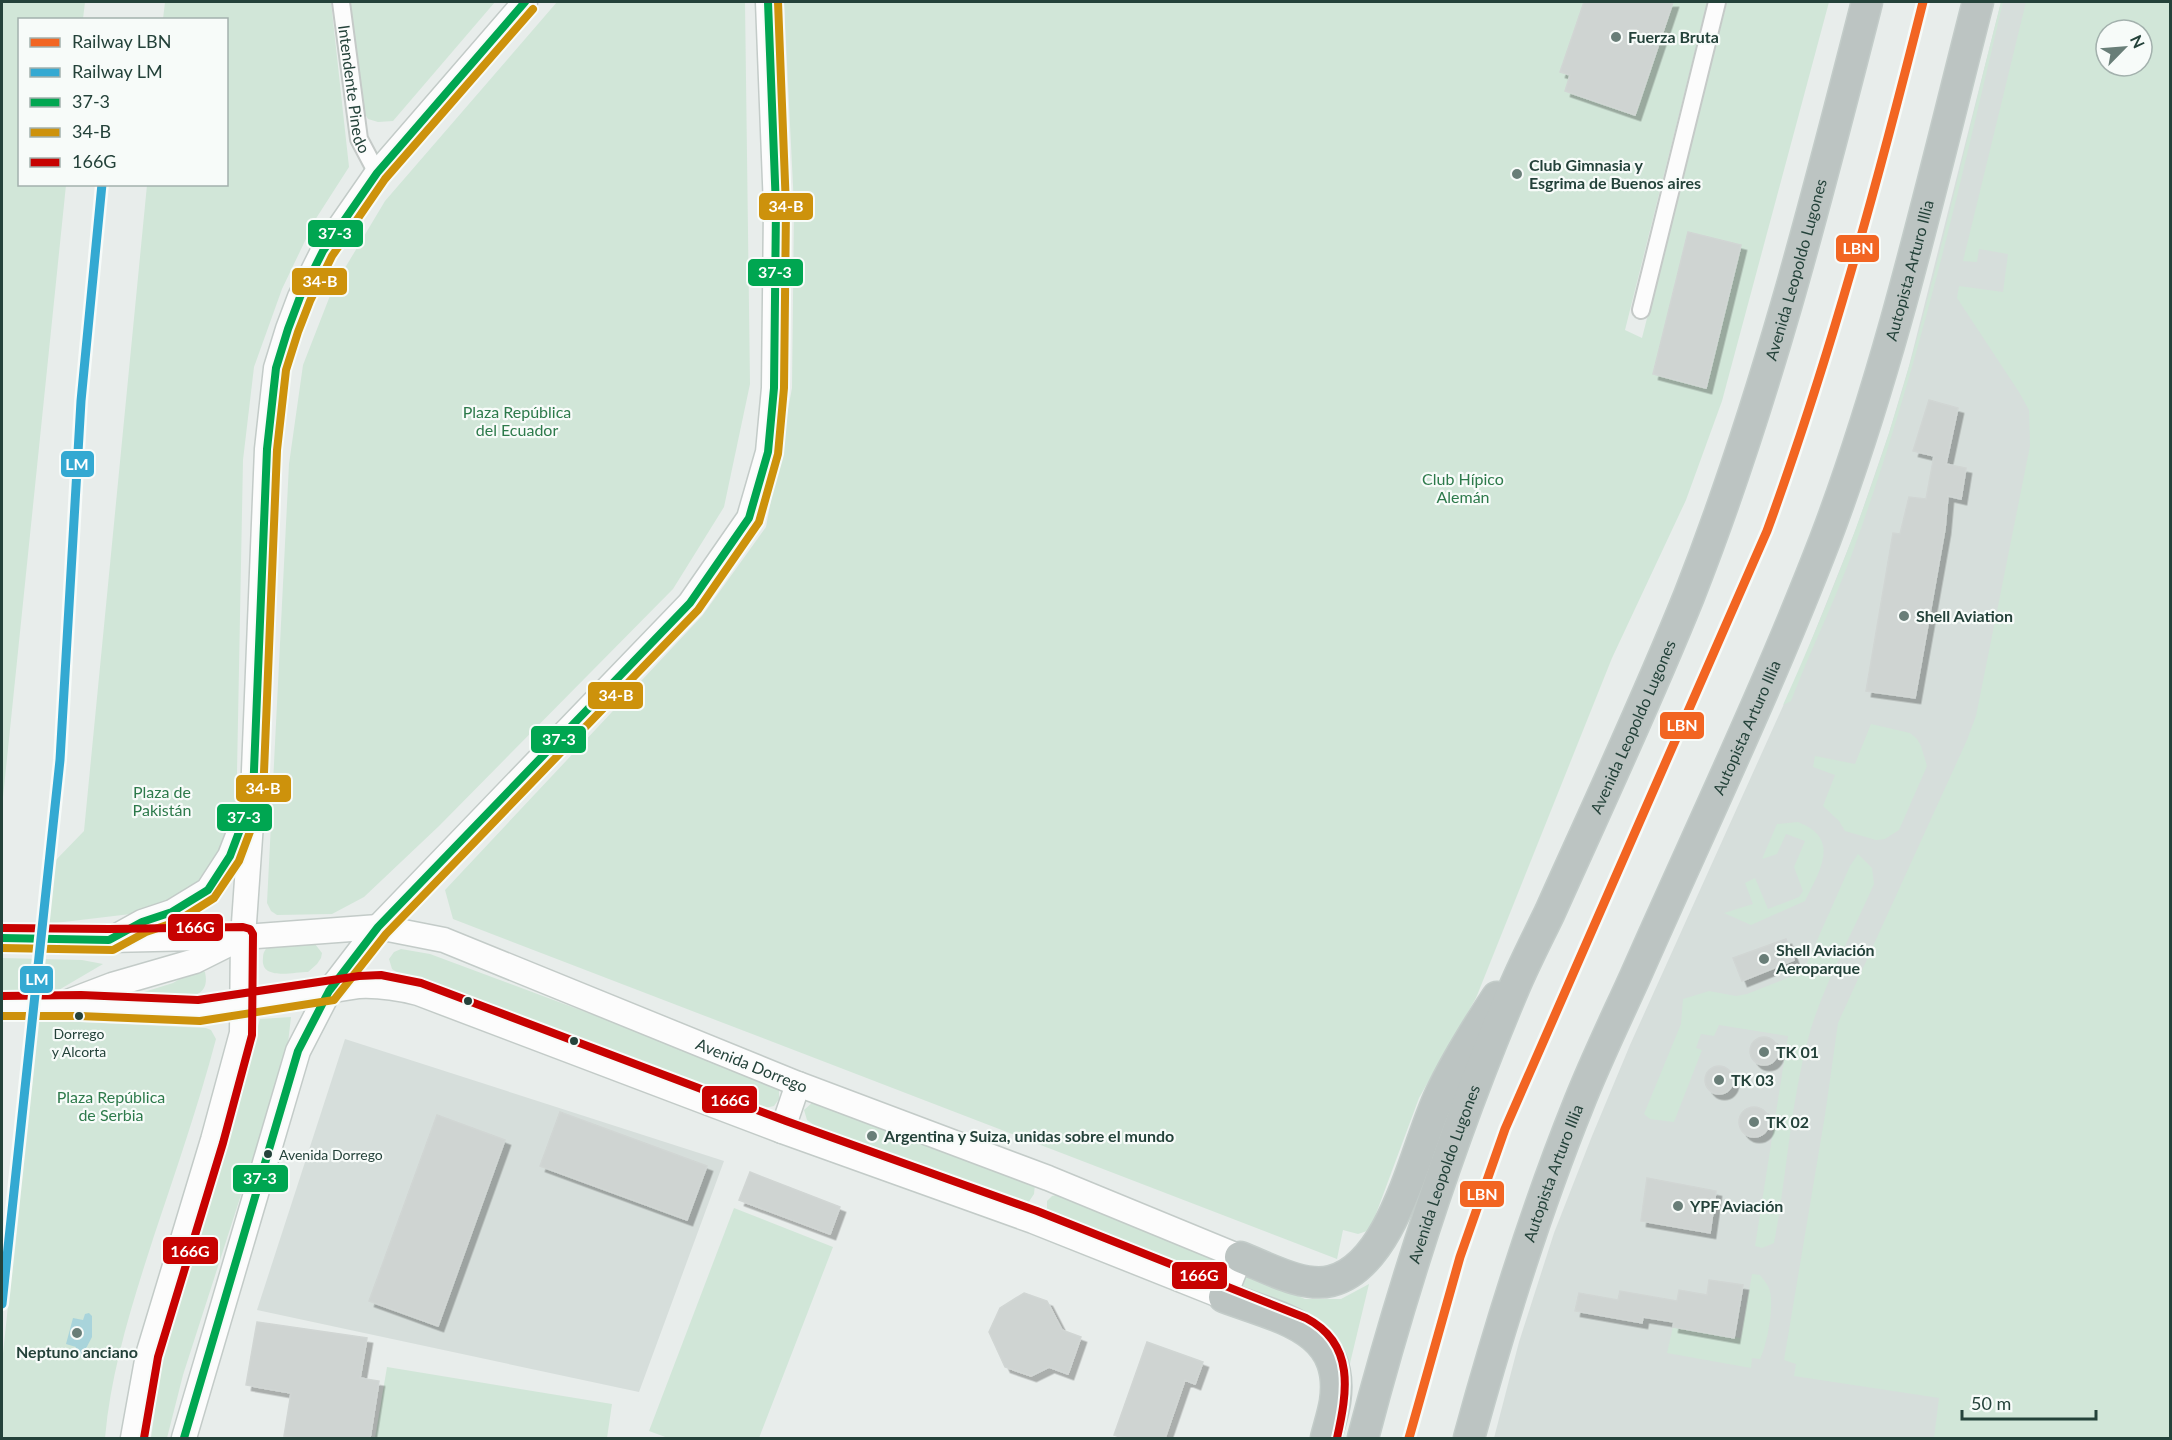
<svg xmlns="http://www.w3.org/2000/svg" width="2172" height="1440" viewBox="0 0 2172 1440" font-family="Lato,sans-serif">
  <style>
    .built { fill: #d6dedb; fill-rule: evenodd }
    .green { fill: #d1e6d8; fill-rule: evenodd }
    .water { fill: #a9d4db }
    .building { fill: #cfd4d2; stroke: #d1d6d4; stroke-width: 1.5; filter: url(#shadow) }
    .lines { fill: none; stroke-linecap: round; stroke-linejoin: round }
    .street-casing { stroke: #c5cac8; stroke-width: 20 }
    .secondary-casing { stroke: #c3cbc8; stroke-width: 27 }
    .highway-casing { stroke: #c3ccc9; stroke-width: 33 }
    .street { stroke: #fcfcfc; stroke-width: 16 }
    .secondary { stroke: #fcfcfc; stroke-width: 24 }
    .highway { stroke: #bcc4c2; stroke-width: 30 }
    .bus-1-casing { stroke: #f7fbf9; stroke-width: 12 }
    .bus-2-casing { stroke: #f7fbf9; stroke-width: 12 }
    .bus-3-casing { stroke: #f7fbf9; stroke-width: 12 }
    .bus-1 { stroke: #00a651; stroke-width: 8 }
    .bus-2 { stroke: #cd920c; stroke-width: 8 }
    .bus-3 { stroke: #c70201; stroke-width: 8 }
    .rail-1-casing { stroke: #f7fbf9; stroke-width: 14 }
    .rail-2-casing { stroke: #f7fbf9; stroke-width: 14 }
    .rail-1 { stroke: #f26522; stroke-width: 9 }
    .rail-2 { stroke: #34a9d2; stroke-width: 9 }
    .poi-dot { fill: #697e78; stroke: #f7fbf9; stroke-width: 2 }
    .bus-dot { fill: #24423a; stroke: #f7fbf9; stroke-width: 2 }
    .labels { text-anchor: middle; stroke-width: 4.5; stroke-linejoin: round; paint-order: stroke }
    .bus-label { font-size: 14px; fill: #24423a; stroke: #f7fbf9 }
    .poi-label { font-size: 16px; font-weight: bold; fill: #24423a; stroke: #f7fbf9; text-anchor: start }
    .street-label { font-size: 16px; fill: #24423a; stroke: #f7fbf9 }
    .park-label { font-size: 16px; fill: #2d7a4b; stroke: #f7fbf9 }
    .line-badge { stroke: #f7fbf9; stroke-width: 2 }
    .badge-label { font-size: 16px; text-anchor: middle; font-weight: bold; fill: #fff }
  </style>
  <defs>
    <filter id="shadow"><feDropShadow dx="5.5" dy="5.5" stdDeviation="0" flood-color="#0004"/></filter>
  </defs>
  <rect width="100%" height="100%" fill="#e8edeb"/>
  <!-- built -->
  <path class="built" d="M2001 2H2170V1438H1494L1519 1342 1554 1233 1592 1136 1630 1045 1802 664 1856 529 1889 433 1909 366ZM2106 30H2142V66H2106Z
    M345 1039 724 1161 639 1392 257 1310Z"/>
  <!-- green -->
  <path class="green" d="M2 2H85L83 19 20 20V184L66 185 2 807Z
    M165 2H331L349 167 315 220 282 289 254 367 243 460 236 824 208 878 185 896 139 913 47 924 54 862 84 831 147 185 226 184V20L163 19Z
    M350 2H495L393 121 378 122 368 119 360 106Z
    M557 2H745L750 384 724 507 673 589 439 826 364 897 332 914 277 915 271 911 267 903 289 464 303 365 333 288 385 201Z
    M784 2 1707 3 1625 330 1642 338 1727 2H1829L1722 401 1686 500 1612 658 1476 998 1419 1098 1370 1230 1358 1234 1343 1230 1337 1259 453 919 445 890 702 616 766 527 792 388 794 206Z
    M2001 2H2003C1961 181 1920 363 1858 537 1839 593 1812 646 1791 701L1783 705C1823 616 1859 526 1889 433 1934 292 1964 145 2001 2Z
    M2026 2H2170V1438H1934L1939 1398 1794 1376 1796 1364 1784 1360 1825 1115 1838 1023 1967 740 1976 716 2030 446 2029 410 2019 392 1957 298 1959 286 2003 292 2008 254 1979 249 1977 262 1963 261ZM2106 30H2142V66H2106Z
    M1871 724 1910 733 1917 739 1921 746 1927 766 1899 830 1885 839 1876 840 1845 831 1839 821 1823 806 1835 775 1813 767 1815 756 1855 764Z
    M1798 822C1842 839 1819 871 1805 901L1751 925 1724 913 1753 904 1745 883 1755 878 1768 909 1799 897 1803 891 1794 867 1805 841 1786 834 1777 854 1762 859 1777 824Z
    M1858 854 1872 868 1874 884C1853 932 1821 989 1808 1039 1790 1106 1787 1175 1774 1243L1762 1248 1755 1246 1788 1036 1719 1025 1714 1036 1701 1034 1696 1048 1702 1050 1674 1122 1650 1119 1644 1114 1681 1024 1683 999 1709 991 1736 996 1747 994 1803 972 1850 866Z
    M315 944 322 953 321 958 317 964 308 972C293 972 260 981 263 958 263 952 265 950 269 945Z
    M401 949 430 954 771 1081 779 1088V1099L774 1106 765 1108 401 975 392 969 389 959 394 952Z
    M2 958 82 960 103 964 57 991 2 990Z
    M198 968 205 972C213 1008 166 995 144 992L173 983Z
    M291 1017 287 1052 183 1375 167 1438H151L161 1368 260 1019Z
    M38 1020 206 1028 211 1030 216 1039C198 1107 175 1173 153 1239 132 1304 111 1370 105 1438H2V1363Z
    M814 1101 1035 1184 1034 1194 1028 1203 1017 1205 818 1128 807 1120 804 1110Z
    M1061 1194 1305 1299H1341L1369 1284 1346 1380 1344 1365 1050 1216 1047 1209V1201L1052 1196Z
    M734 1208 833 1247 759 1438H668L649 1431Z
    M1752 1274 1760 1275C1764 1280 1769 1286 1770 1292 1774 1306 1767 1346 1760 1359L1752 1358 1751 1368 1667 1353 1673 1327 1741 1338Z
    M387 1367 612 1404 607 1438H375Z"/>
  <!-- water -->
  <path class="water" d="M89 1313 92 1316V1337L82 1356 78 1357 75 1354 76 1347 66 1344 73 1318 83 1320 85 1314Z"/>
  <!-- building -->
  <path class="building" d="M1584 2H1673L1635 115 1565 91 1570 75 1560 72Z
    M1688 232 1741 245 1706 388 1653 374Z
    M1929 400 1958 408 1946 464 1966 468 1961 499 1948 496 1945 529 1915 698 1866 691 1893 533 1900 534 1909 497 1926 499 1934 456 1913 451Z
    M1786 939 1794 960 1742 981 1733 958Z
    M1750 1051a14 14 0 1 1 28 0a14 14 0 1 1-28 0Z
    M1705 1080a14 14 0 1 1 28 0a14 14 0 1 1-28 0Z
    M1739 1122a15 15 0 1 1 30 0a15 15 0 1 1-30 0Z
    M560 1112 707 1166 687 1220 540 1166Z
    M437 1115 505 1140 438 1326 369 1301Z
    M750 1172 840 1207 830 1234 739 1200Z
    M1647 1178 1716 1191 1710 1233 1641 1221Z
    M1709 1280 1743 1285 1734 1338 1673 1327 1674 1322 1643 1317 1642 1323 1575 1311 1579 1293 1618 1300 1620 1291 1677 1301 1679 1290 1707 1295Z
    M1024 1293 1047 1301 1062 1330 1081 1337 1068 1374 1049 1367 1031 1376 1005 1367 989 1332 1000 1308Z
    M257 1322 367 1338 360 1378 379 1381 370 1438H303L284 1436 291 1393 246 1385Z
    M1147 1342 1203 1362 1195 1384 1185 1380 1165 1438H1123L1114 1435Z"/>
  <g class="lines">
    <defs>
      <g id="street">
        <path id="s1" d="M341 2 359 139 377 173"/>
        <path d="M1641 310 1717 2"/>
      </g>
      <g id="secondary">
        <path d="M115 937 142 922 172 912 208 890 230 856 244 820"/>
        <path id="s2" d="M2 938 109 940 243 937 378 927 444 940 798 1084 1048 1178 1240 1257 1224 1297 1033 1221 782 1131 418 993C398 988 380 985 359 986L199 1011 80 1005 2 1006"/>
        <path d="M70 1001 112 985 195 961 237 940"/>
        <path d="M782 1131 798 1084"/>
        <path d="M133 1438 148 1355 213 1140 242 1033 243 937 253 795 267 449 276 368 288 329 300 297 323 251 377 173 525 2"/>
        <path d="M184 1438 298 1051 329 991 378 927 690 603 749 518 768 452 774 388 776 208 768 2"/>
      </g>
      <g id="highway">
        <path d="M1240 1257C1266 1267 1303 1288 1331 1281 1394 1265 1415 1148 1440 1095 1456 1061 1476 1029 1497 997"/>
        <path d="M1224 1297C1279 1318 1346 1328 1335 1402 1333 1414 1329 1426 1326 1438"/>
        <path id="s3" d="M1363 1438C1403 1285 1452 1134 1514 988 1525 962 1538 937 1550 912 1597 807 1646 703 1689 596 1765 403 1816 202 1867 2"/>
        <path id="s4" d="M1469 1438C1500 1325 1535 1212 1579 1103 1596 1060 1616 1019 1635 977 1699 832 1768 688 1825 540 1891 366 1932 182 1978 2"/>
      </g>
    </defs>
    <!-- street casing -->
    <use href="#street" class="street-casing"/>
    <!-- secondary casing -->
    <use href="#secondary" class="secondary-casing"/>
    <!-- highway casing -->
    <use href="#highway" class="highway-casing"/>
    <!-- street -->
    <use href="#street" class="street"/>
    <!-- secondary -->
    <use href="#secondary" class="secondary"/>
    <!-- highway -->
    <use href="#highway" class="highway"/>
    <defs>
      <path id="bus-1" d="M2 938 109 940 142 922 172 912 208 890 230 856 253 795 267 449 276 368 288 329 300 297 323 251 377 173 525 2
        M184 1438 298 1051 329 991 378 927 690 603 749 518 768 452 774 388 776 208 768 2"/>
      <path id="bus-2" d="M2 948 113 950 146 932 176 922 214 898 239 861 263 797 277 450 286 370 298 332 310 301 332 256 385 179 533 9
        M2 1016H80L200 1021 334 1000 386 934 698 610 759 522 778 454 784 388 786 208 778 2"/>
      <path id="bus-3" d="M2 928 109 929 243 927 250 929 253 934 252 1035 223 1143 158 1357 144 1438
        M2 996 81 995 198 1000 359 976 381 975 421 983 786 1121 1037 1211 1306 1318C1356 1344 1347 1393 1337 1438"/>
    </defs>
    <!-- bus-1 casing -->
    <use href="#bus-1" class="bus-1-casing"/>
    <!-- bus-2 casing -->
    <use href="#bus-2" class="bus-2-casing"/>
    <!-- bus-3 casing -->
    <use href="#bus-3" class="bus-3-casing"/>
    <!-- bus-1 -->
    <use href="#bus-1" class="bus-1"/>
    <!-- bus-2 -->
    <use href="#bus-2" class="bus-2"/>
    <!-- bus-3 -->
    <use href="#bus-3" class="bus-3"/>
    <defs>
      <path id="rail-1" d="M1409 1438 1460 1257 1505 1129 1767 531C1830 358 1878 181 1923 2"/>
      <path id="rail-2" d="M2 1304 60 760 81 401 102 184"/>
    </defs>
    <!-- rail-1 casing -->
    <use href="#rail-1" class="rail-1-casing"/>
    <!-- rail-2 casing -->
    <use href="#rail-2" class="rail-2-casing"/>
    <!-- rail-1 -->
    <use href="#rail-1" class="rail-1"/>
    <!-- rail-2 -->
    <use href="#rail-2" class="rail-2"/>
  </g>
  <!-- markers -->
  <g class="poi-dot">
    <circle cx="1616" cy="37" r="6"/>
    <circle cx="1517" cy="174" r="6"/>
    <circle cx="1904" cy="616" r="6"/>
    <circle cx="1764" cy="959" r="6"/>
    <circle cx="1764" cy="1052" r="6"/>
    <circle cx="1719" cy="1080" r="6"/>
    <circle cx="1754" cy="1122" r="6"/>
    <circle cx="872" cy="1136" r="6"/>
    <circle cx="1678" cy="1206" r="6"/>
    <circle cx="77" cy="1333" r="6"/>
  </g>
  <g class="bus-dot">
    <circle cx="468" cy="1001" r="5"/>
    <circle cx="79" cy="1016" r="5"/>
    <circle cx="574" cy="1041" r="5"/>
    <circle cx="268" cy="1154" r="5"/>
  </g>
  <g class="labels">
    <!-- bus labels -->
    <g class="bus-label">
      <text x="79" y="1039">Dorrego<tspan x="79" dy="18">y Alcorta</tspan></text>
      <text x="279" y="1160" text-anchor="start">Avenida Dorrego</text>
    </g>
    <!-- poi labels -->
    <g class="poi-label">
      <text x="1628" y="43">Fuerza Bruta</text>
      <text x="1529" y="171">Club Gimnasia y<tspan x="1529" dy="18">Esgrima de Buenos aires</tspan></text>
      <text x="1916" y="622">Shell Aviation</text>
      <text x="1776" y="956">Shell Aviación<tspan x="1776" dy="18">Aeroparque</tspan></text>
      <text x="1776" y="1058">TK 01</text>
      <text x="1731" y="1086">TK 03</text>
      <text x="1766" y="1128">TK 02</text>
      <text x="884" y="1142">Argentina y Suiza, unidas sobre el mundo</text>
      <text x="1690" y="1212">YPF Aviación</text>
      <text x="77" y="1358" text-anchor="middle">Neptuno anciano</text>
    </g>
    <!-- street labels -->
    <g class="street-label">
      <text dy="6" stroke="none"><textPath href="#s1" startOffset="88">Intendente Pinedo</textPath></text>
      <text dy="6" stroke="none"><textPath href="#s3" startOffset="1248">Avenida Leopoldo Lugones</textPath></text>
      <text dy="6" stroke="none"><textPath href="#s4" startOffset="1250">Autopista Arturo Illia</textPath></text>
      <text dy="6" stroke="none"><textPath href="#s3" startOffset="762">Avenida Leopoldo Lugones</textPath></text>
      <text dy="6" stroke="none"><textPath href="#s4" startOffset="764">Autopista Arturo Illia</textPath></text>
      <text dy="6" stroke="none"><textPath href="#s2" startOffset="776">Avenida Dorrego</textPath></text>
      <text dy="6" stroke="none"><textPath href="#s3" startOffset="276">Avenida Leopoldo Lugones</textPath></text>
      <text dy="6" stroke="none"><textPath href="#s4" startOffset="278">Autopista Arturo Illia</textPath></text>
    </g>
    <!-- park labels -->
    <g class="park-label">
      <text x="517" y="418">Plaza República<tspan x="517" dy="18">del Ecuador</tspan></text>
      <text x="1463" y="485">Club Hípico<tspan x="1463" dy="18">Alemán</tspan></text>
      <text x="162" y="798">Plaza de<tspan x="162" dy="18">Pakistán</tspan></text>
      <text x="111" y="1103">Plaza República<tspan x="111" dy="18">de Serbia</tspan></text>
    </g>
  </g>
  <g class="line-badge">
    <rect x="758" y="192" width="56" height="29" rx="6" fill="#cd920c"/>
    <rect x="307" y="219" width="57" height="29" rx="6" fill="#00a651"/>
    <rect x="1835" y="234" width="45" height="29" rx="6" fill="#f26522"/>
    <rect x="747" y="258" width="57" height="29" rx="6" fill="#00a651"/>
    <rect x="291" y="267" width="57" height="29" rx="6" fill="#cd920c"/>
    <rect x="60" y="450" width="35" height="28" rx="6" fill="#34a9d2"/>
    <rect x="587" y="681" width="57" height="29" rx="6" fill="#cd920c"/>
    <rect x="1659" y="711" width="46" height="29" rx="6" fill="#f26522"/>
    <rect x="530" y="725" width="57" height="29" rx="6" fill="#00a651"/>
    <rect x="235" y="774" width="57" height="29" rx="6" fill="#cd920c"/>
    <rect x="216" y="803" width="57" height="29" rx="6" fill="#00a651"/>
    <rect x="167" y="913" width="57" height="29" rx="6" fill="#c70201"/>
    <rect x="19" y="965" width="35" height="29" rx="6" fill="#34a9d2"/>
    <rect x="701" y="1085" width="57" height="29" rx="6" fill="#c70201"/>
    <rect x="232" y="1164" width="57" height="29" rx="6" fill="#00a651"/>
    <rect x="1459" y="1180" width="46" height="28" rx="6" fill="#f26522"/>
    <rect x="162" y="1236" width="57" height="29" rx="6" fill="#c70201"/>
    <rect x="1171" y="1261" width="57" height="29" rx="6" fill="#c70201"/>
  </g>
  <g class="badge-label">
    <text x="786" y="212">34-B</text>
    <text x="335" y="239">37-3</text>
    <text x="1858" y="254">LBN</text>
    <text x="775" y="278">37-3</text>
    <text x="320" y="287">34-B</text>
    <text x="77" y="470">LM</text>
    <text x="616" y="701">34-B</text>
    <text x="1682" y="731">LBN</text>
    <text x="559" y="745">37-3</text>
    <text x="263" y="794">34-B</text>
    <text x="244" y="823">37-3</text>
    <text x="195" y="933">166G</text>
    <text x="37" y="985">LM</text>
    <text x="730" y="1106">166G</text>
    <text x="260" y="1184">37-3</text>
    <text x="1482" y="1200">LBN</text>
    <text x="190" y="1257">166G</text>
    <text x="1199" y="1281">166G</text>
  </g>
  <!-- border -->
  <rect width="2172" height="1440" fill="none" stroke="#24423a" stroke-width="6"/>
  <!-- legend -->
  <rect x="18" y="18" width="210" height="168" fill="#f7fbf9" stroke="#a3b1ad" stroke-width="1.5"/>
  <rect x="30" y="38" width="30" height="9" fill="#f26522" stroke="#a3b1ad" stroke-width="1.5"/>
  <text x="72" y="48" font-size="18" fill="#24423a">Railway LBN</text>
  <rect x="30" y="68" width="30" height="9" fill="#34a9d2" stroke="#a3b1ad" stroke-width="1.5"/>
  <text x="72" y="78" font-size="18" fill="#24423a">Railway LM</text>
  <rect x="30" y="98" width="30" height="9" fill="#00a651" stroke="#a3b1ad" stroke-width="1.5"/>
  <text x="72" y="108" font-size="18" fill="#24423a">37-3</text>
  <rect x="30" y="128" width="30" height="9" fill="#cd920c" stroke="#a3b1ad" stroke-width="1.5"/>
  <text x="72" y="138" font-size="18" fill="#24423a">34-B</text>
  <rect x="30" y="158" width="30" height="9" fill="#c70201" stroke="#a3b1ad" stroke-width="1.5"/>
  <text x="72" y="168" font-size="18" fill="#24423a">166G</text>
  <!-- north arrow -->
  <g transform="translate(2124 48) rotate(65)"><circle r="28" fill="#f7fbf9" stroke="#a3b1ad" stroke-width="1.5"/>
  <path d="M0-4.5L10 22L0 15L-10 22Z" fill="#697e78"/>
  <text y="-9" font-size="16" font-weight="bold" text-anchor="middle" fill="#24423a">N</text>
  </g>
  <!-- scale -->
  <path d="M1962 1410v9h134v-9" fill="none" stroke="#24423a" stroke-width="3"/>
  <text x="1971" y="1410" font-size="18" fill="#24423a" stroke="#f7fbf9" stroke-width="4.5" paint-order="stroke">50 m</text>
</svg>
